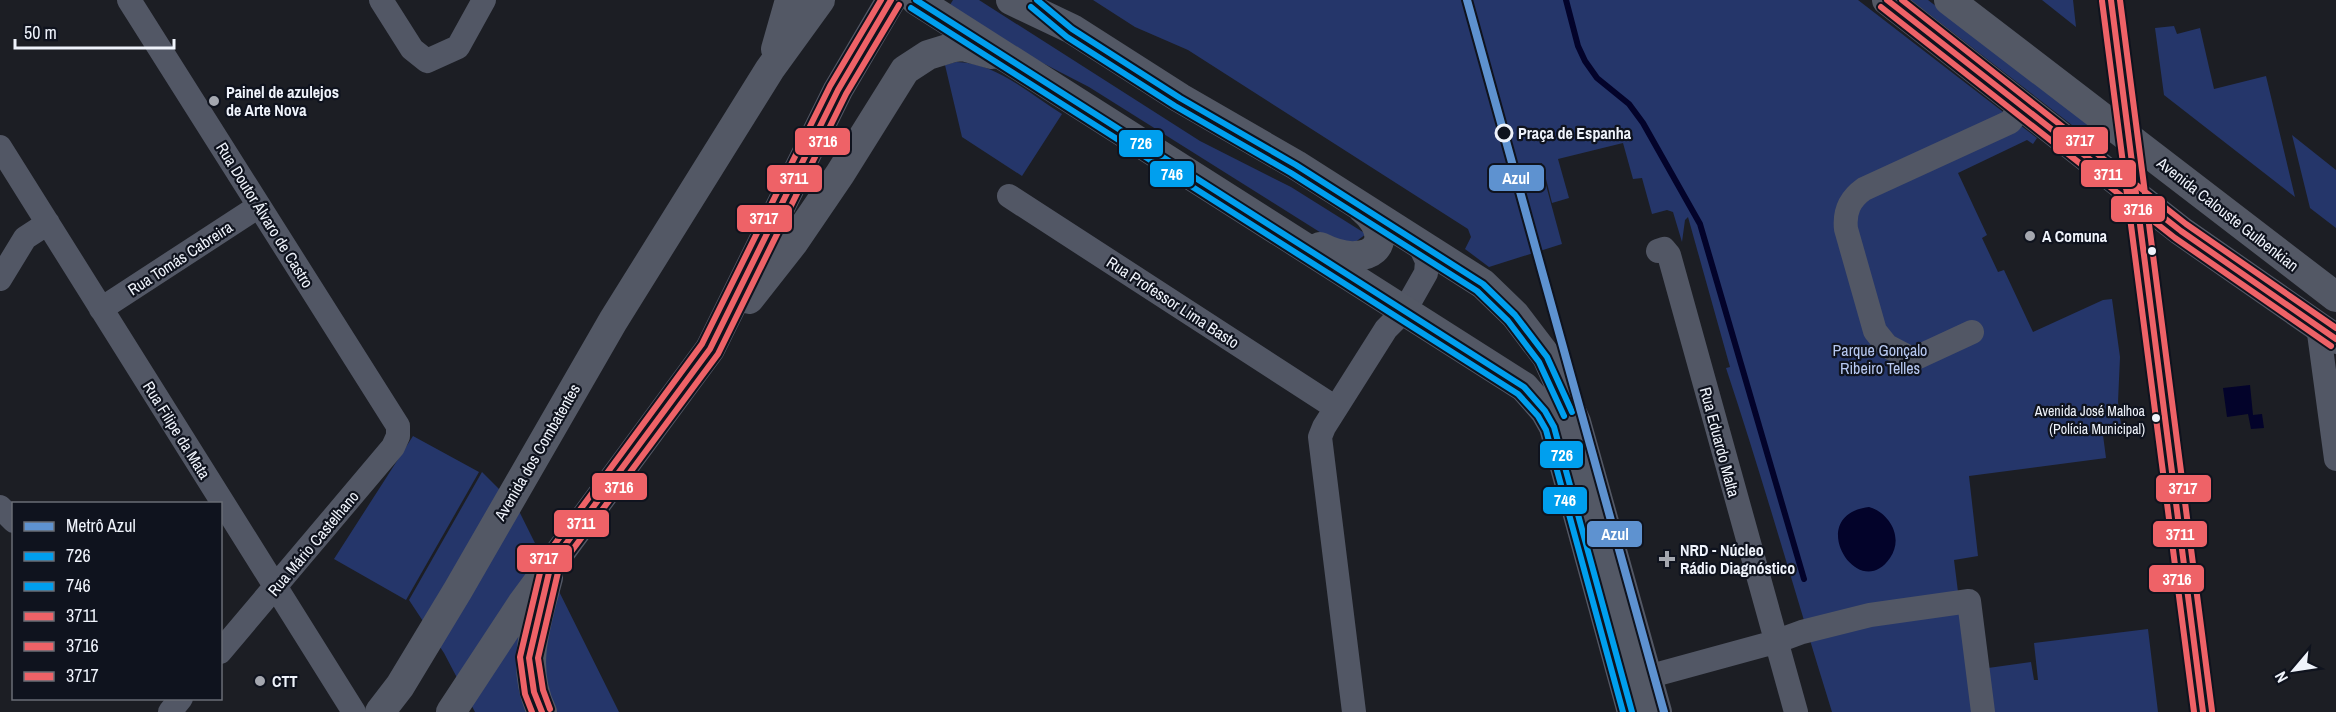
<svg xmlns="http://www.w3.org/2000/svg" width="2336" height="712" viewBox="0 0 2336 712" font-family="'Archivo Narrow',sans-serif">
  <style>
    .green { fill: #25366a }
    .water { fill: #03032a }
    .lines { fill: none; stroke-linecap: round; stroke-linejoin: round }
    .stream { stroke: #03032a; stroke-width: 6 }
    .minor { stroke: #525765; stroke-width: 24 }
    .major { stroke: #535865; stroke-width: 30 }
    .minor-bridge { stroke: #525765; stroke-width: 24 }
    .bus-1-casing { stroke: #0f131e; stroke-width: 10 }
    .bus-2-casing { stroke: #0f131e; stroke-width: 10 }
    .bus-3-casing { stroke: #0f131e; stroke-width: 10 }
    .bus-4-casing { stroke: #0f131e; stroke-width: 10 }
    .bus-5-casing { stroke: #0f131e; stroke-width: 10 }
    .bus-1 { stroke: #009fee; stroke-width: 6 }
    .bus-2 { stroke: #009fee; stroke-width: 6 }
    .bus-3 { stroke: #ee6267; stroke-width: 6 }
    .bus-4 { stroke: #ee6267; stroke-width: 6 }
    .bus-5 { stroke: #ee6267; stroke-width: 6 }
    .metro-1-casing { stroke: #0f131e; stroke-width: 12 }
    .metro-1 { stroke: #5e92d0; stroke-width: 8 }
    .poi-dot { fill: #a5a8b0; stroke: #0f131e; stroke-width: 2 }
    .stop-dot { fill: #0f131e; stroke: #eff3fb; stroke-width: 3 }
    .bus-dot { fill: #eff3fb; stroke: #0f131e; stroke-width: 2 }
    .labels { text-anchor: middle; stroke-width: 4.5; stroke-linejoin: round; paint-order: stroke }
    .bus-label { font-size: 14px; fill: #eff3fb; stroke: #0f131e; text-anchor: end }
    .poi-label { font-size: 16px; font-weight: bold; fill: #eff3fb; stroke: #0f131e; text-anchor: start }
    .stop-label { font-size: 16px; font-weight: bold; fill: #eff3fb; stroke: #0f131e; text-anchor: start }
    .street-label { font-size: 16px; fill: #eff3fb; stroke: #0f131e }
    .park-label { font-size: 16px; fill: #b7c8f0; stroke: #0f131e }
    .line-badge { stroke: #0f131e; stroke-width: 2 }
    .badge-label { font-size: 16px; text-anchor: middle; font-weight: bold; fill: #fff }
  </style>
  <rect width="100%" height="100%" fill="#1c1e24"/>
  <!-- green -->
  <path class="green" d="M953 0H979L1200 141 1291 187 1366 234 1354 243 1334 241 1089 87 998 40 948 8Z
    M1093 0H1858L2037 138 2033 144 2027 140 1958 173 1987 235 1982 238 1998 272 2004 270 2033 332 2103 300 2112 299 2120 357 2118 402 2122 432 2103 435 2106 458 1969 476 1978 556 1954 560 1973 712H1832C1796 597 1764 482 1726 368L1730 367 1688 217 1685 220 1682 242 1673 212 1667 210 1652 214 1642 178 1633 179 1623 143 1558 159 1569 198 1552 203 1542 163H1540L1562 244 1489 267 1465 249 1471 237 1468 229 1188 50 1135 27Z
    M1911 0H1928L2101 134 2095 143Z
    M2042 0H2073L2076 27Z
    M2174 26 2177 34 2200 28 2214 89 2266 76 2295 197 2164 95 2155 28Z
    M956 62C995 62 1030 94 1062 114L1022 176 962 137 945 65Z
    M2292 135 2336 170V228L2310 208Z
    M413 436 479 472 406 600 334 559Z
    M482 472 517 507 619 712H475L444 653 409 600Z
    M2148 629 2158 712H1993L1988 668 2031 662 2034 680H2038L2034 643Z"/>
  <!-- water -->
  <path class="water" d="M2250 385 2253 415 2262 414 2264 428 2251 429 2248 414 2227 417 2223 388Z
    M1869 507C1890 513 1904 538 1890 558 1858 605 1803 515 1869 507Z"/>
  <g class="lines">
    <!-- stream -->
    <path class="stream" d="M1566 0 1578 46 1585 61 1597 78 1629 104 1643 123 1700 224 1804 579"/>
    <!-- minor -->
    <path class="minor" d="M129 0 398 426V436L393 447 220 652
      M381 0 412 49 427 61 458 47 484 0
      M0 147 354 712
      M1009 196 1336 408
      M1658 251 1664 249 1669 255 1796 712
      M0 279 25 238 48 223
      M101 309 259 206
      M2318 326 2336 459
      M1972 332 1918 357H1908L1887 346 1875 331 1846 229C1844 211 1850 199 1864 189L2010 122 2022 106
      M2156 340 2203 712
      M0 507 14 521
      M1647 677 1775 642 1802 632 1870 615 1969 601 1983 712
      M170 712 181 698
      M1354 712 1320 437 1324 427 1386 329 1405 310 1426 273 1427 261 1418 242"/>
    <!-- major -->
    <path class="major" d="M916 0 1524 387 1545 411 1554 427 1632 712
      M1011 0 1072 29 1180 98 1296 165 1483 284 1515 315 1547 357 1576 422 1657 712
      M1887 0 2181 231 2336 339
      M1949 0 2336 297
      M776 49 790 0
      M1320 247C1330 252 1344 257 1356 256 1389 253 1383 225 1363 209
      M749 299 793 243 840 174 905 70 928 55 954 47 963 46 992 54
      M380 712 400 686 458 590 613 321 770 69 820 0
      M451 712 522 604 710 349 838 90 891 0
      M542 712C520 667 536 623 548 578"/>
    <!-- minor-bridge -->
    <path class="minor-bridge" d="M2111 0 2156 340"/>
    <defs>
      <path id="bus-1" d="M916 0 1524 387 1545 411 1554 427 1632 712
        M1037 0 1072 29 1180 98 1296 165 1483 284 1515 315 1547 357 1572 412"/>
      <path id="bus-2" d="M1031 7 1067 37 1175 106 1291 173 1477 291 1508 321 1539 362 1564 416
        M911 8 1518 394 1538 416 1546 430 1623 712"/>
      <path id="bus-3" d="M1887 0 2181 231 2336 339
        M2111 0 2203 712
        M542 712 534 692 529 658 551 564 710 349 838 90 891 0"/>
      <path id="bus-4" d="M2102 1 2194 712
        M1881 7 2175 238 2331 346
        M550 709 543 690 538 658 559 568 718 354 846 94 899 5"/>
      <path id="bus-5" d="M1902 0 2186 224 2336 328
        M2120 0 2212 711
        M532 712 525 694 520 657 543 560 702 344 830 86 881 0"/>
    </defs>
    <!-- bus-1 casing -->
    <use href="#bus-1" class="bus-1-casing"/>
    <!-- bus-2 casing -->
    <use href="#bus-2" class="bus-2-casing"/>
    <!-- bus-3 casing -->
    <use href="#bus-3" class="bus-3-casing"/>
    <!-- bus-4 casing -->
    <use href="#bus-4" class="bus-4-casing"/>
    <!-- bus-5 casing -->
    <use href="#bus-5" class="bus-5-casing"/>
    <!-- bus-1 -->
    <use href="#bus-1" class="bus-1"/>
    <!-- bus-2 -->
    <use href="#bus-2" class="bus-2"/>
    <!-- bus-3 -->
    <use href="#bus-3" class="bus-3"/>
    <!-- bus-4 -->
    <use href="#bus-4" class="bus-4"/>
    <!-- bus-5 -->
    <use href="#bus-5" class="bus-5"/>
    <defs>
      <path id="metro-1" d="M1467 0 1664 712"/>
    </defs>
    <!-- metro-1 casing -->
    <use href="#metro-1" class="metro-1-casing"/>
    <!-- metro-1 -->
    <use href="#metro-1" class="metro-1"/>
  </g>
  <!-- markers -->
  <g class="poi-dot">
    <circle cx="214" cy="101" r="6"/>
    <circle cx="2030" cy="236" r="6"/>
    <path d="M1664 550h6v6h6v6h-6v6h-6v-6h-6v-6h6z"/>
    <circle cx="260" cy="681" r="6"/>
  </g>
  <circle class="stop-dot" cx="1504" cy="133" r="8"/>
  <g class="bus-dot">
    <circle cx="2152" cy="251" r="5"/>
    <circle cx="2156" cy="418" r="5"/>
  </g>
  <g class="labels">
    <!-- bus labels -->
    <g class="bus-label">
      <text x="2145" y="416">Avenida José Malhoa<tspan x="2145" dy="18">(Polícia Municipal)</tspan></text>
    </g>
    <!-- poi labels -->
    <g class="poi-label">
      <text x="226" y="98">Painel de azulejos<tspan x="226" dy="18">de Arte Nova</tspan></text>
      <text x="2042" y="242">A Comuna</text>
      <text x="1680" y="556">NRD - Núcleo<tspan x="1680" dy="18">Rádio Diagnóstico</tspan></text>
      <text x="272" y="687">CTT</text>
    </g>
    <!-- stop labels -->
    <g class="stop-label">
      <text x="1518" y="139">Praça de Espanha</text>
    </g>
    <!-- street labels -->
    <g class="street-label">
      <text transform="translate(2228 214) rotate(38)" y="6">Avenida Calouste Gulbenkian</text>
      <text transform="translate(265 215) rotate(58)" y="6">Rua Doutor Álvaro de Castro</text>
      <text transform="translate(180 258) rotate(-33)" y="6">Rua Tomás Cabreira</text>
      <text transform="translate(1173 302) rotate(33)" y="6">Rua Professor Lima Basto</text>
      <text transform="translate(177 430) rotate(58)" y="6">Rua Filipe da Mata</text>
      <text transform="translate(1720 442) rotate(75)" y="6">Rua Eduardo Malta</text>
      <text transform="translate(537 452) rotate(-60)" y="6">Avenida dos Combatentes</text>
      <text transform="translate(313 543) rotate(-50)" y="6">Rua Mário Castelhano</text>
    </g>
    <!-- park labels -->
    <g class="park-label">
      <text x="1880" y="356">Parque Gonçalo<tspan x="1880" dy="18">Ribeiro Telles</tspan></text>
    </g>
  </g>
  <g class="line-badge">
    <rect x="2052" y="126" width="57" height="29" rx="6" fill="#ee6267"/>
    <rect x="794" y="127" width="57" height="29" rx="6" fill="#ee6267"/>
    <rect x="1118" y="129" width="46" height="29" rx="6" fill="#009fee"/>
    <rect x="2080" y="159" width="57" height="29" rx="6" fill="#ee6267"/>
    <rect x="1149" y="160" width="46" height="28" rx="6" fill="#009fee"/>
    <rect x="1488" y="164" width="57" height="28" rx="6" fill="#5e92d0"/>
    <rect x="766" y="164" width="57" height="29" rx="6" fill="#ee6267"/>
    <rect x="2110" y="195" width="56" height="28" rx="6" fill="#ee6267"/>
    <rect x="736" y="204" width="57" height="29" rx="6" fill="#ee6267"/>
    <rect x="1539" y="440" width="45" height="29" rx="6" fill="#009fee"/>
    <rect x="591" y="472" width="57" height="29" rx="6" fill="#ee6267"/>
    <rect x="2155" y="474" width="57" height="29" rx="6" fill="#ee6267"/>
    <rect x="1542" y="486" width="46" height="29" rx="6" fill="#009fee"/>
    <rect x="553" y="509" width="57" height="29" rx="6" fill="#ee6267"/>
    <rect x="1586" y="520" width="57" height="28" rx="6" fill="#5e92d0"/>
    <rect x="2152" y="520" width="56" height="28" rx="6" fill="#ee6267"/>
    <rect x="516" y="544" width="57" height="29" rx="6" fill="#ee6267"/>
    <rect x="2148" y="564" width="57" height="29" rx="6" fill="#ee6267"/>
  </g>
  <g class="badge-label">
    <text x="2080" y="146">3717</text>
    <text x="823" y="147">3716</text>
    <text x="1141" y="149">726</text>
    <text x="2108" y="180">3711</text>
    <text x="1172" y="180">746</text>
    <text x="1516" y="184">Azul</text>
    <text x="794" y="184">3711</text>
    <text x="2138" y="215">3716</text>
    <text x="764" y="224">3717</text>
    <text x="1562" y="461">726</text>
    <text x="619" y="493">3716</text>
    <text x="2183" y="494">3717</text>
    <text x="1565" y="506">746</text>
    <text x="581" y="529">3711</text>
    <text x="1615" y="540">Azul</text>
    <text x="2180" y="540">3711</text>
    <text x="544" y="564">3717</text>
    <text x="2177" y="585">3716</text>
  </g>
  <!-- legend -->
  <rect x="12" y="502" width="210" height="198" fill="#0f131e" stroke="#696d76" stroke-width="1.5"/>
  <rect x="24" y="522" width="30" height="9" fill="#5e92d0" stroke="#696d76" stroke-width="1.5"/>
  <text x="66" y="532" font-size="18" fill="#eff3fb">Metrô Azul</text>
  <rect x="24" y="552" width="30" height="9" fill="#009fee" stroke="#696d76" stroke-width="1.5"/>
  <text x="66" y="562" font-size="18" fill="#eff3fb">726</text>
  <rect x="24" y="582" width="30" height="9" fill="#009fee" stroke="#696d76" stroke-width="1.5"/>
  <text x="66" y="592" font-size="18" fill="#eff3fb">746</text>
  <rect x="24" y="612" width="30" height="9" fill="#ee6267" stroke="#696d76" stroke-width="1.5"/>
  <text x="66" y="622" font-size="18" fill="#eff3fb">3711</text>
  <rect x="24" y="642" width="30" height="9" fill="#ee6267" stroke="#696d76" stroke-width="1.5"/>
  <text x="66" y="652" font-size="18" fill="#eff3fb">3716</text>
  <rect x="24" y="672" width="30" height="9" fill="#ee6267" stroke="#696d76" stroke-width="1.5"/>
  <text x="66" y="682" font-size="18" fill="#eff3fb">3717</text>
  <!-- north arrow -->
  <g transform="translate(2294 670) rotate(241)" stroke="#0f131e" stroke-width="4.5" paint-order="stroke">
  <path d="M0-4.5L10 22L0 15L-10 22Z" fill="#eff3fb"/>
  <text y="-9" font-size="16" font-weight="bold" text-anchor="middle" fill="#eff3fb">N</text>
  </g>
  <!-- scale -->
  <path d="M15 39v9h159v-9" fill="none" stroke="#eff3fb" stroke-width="3"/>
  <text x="24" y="39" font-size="18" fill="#eff3fb" stroke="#0f131e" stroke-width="4.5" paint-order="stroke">50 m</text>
</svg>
